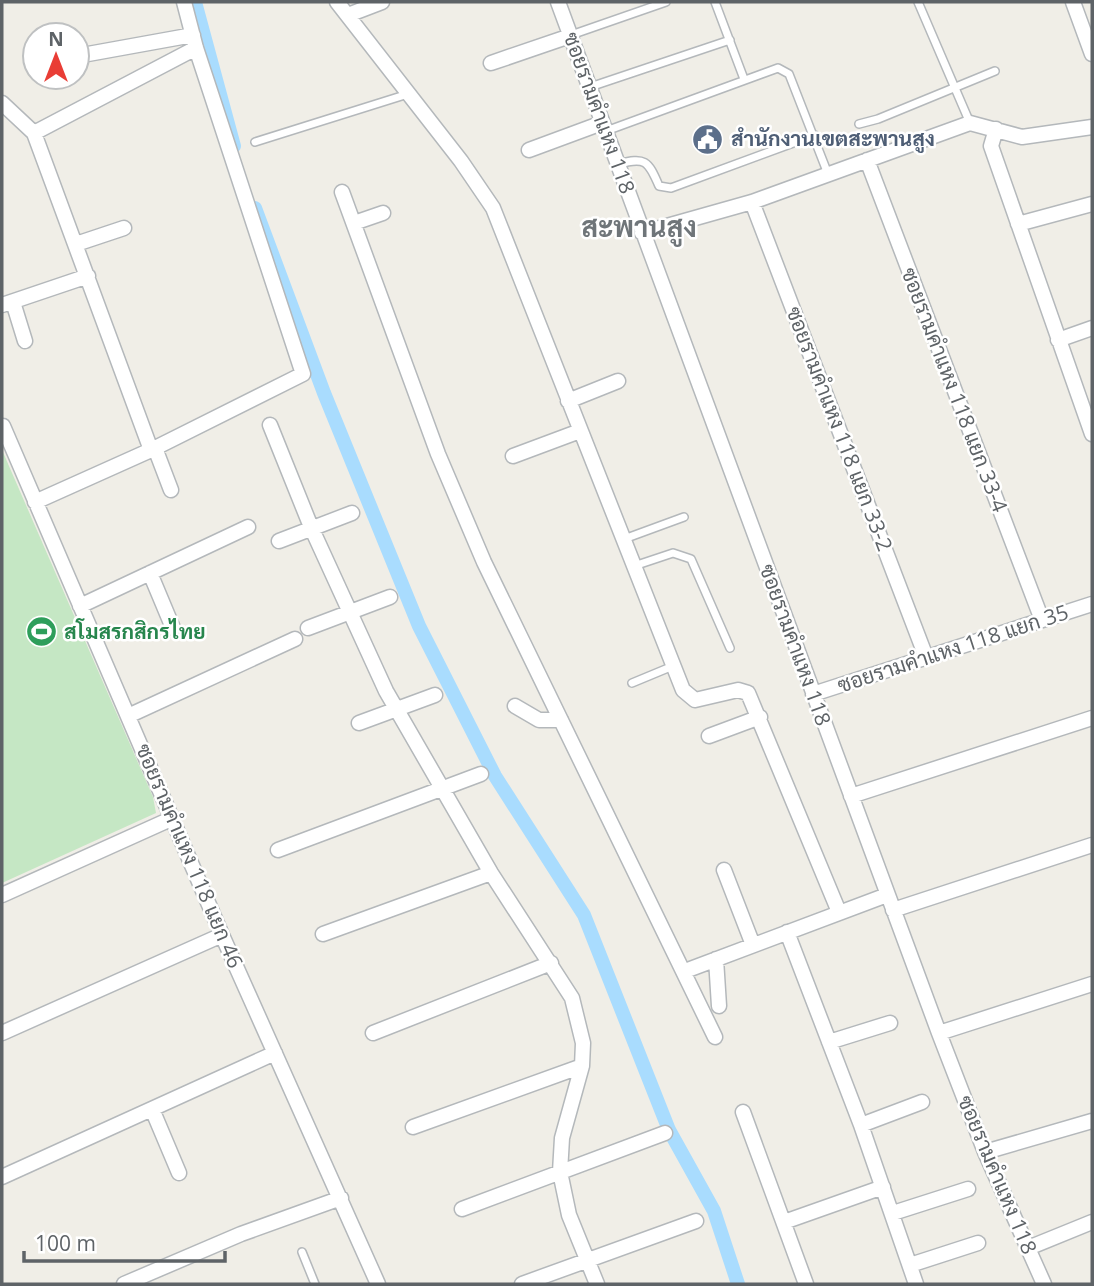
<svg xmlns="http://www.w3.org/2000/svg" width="1094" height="1286" viewBox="0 0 1094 1286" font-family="'Open Sans',Sarabun,sans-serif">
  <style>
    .green { fill: #c5e7c4 }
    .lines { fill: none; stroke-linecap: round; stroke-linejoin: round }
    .canal { stroke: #a9dcfe; stroke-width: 14 }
    .lane-casing { stroke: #b4b8bb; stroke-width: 10 }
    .street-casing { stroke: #b4b8bb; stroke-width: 17 }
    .lane { stroke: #fff; stroke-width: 7 }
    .street { stroke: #fff; stroke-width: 14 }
    .labels { text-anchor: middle; stroke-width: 5; stroke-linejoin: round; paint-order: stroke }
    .street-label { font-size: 21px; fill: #5e6367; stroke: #fff }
    .service-label { font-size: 21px; font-weight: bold; fill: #4e5e75; stroke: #fff; text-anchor: start }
    .leisure-label { font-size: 21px; font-weight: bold; fill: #27864d; stroke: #fff; text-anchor: start }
    .district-label { font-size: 28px; font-weight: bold; fill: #6f7579; stroke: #fff }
  </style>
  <rect width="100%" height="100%" fill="#f0eee7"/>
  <!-- green -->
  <path class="green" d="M2 450 153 797 156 813 2 883Z"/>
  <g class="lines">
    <!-- canal -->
    <path class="canal" d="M195 2 234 146
      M255 208 324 393 419 626 495 776 584 915 669 1130 714 1211 738 1284"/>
    <defs>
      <path id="lane" d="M715 2 744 79
        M918 2 970 123
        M571 35 666 2
        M590 87 730 40
        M859 124 878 119 995 71
        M606 131 778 68 789 74 828 174
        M255 142 408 94
        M618 164C645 157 648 160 659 186L671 188 815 135
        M624 539 684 517
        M634 566 673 553 691 559 730 648
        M632 683 673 666
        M302 1252 315 1284"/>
      <path id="street" d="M337 2 461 161 493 208 683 690 695 700 738 690 748 693 839 912
        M558 2 939 1033 985 1152 1044 1284
        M1073 2 1092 54
        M348 15 382 2
        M88 54 193 35
        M491 63 570 36
        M2 103 34 133 196 48
        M996 129 991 146 1092 434
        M34 133 151 450
        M529 150 602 123
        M867 160 1042 620
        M342 192 438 454 484 562 715 1037
        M752 202 926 657
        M354 223 383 213
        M1018 224 1092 204
        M642 233 752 202 970 123 1022 137 1092 127
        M76 244 124 228
        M13 302 25 341
        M2 305 88 276
        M1058 340 1092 328
        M568 401 618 381
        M270 425 311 527 386 691 491 873 572 998 583 1043 582 1066 562 1138 560 1172 569 1215 597 1284
        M3 426 222 935 378 1284
        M155 448 171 490
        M513 456 580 431
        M35 502 151 450 303 374 196 48 184 2
        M279 541 352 513
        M150 573 173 628
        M80 606 248 527
        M308 628 390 597
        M813 694 1092 604
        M515 706 539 720H561
        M128 716 295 639
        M359 723 435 695
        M709 736 760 717
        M851 796 1092 718
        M278 850 481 774
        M724 870 753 945
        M2 895 173 818
        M893 910 1092 845
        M787 932 861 1125 916 1284
        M323 934 491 873
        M716 959 719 1006
        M685 971 887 895
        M2 1033 222 935
        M373 1033 551 963
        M939 1033 1092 984
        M829 1042 890 1023
        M152 1109 179 1173
        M743 1112 806 1284
        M861 1125 922 1102
        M413 1127 582 1066
        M985 1152 1092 1121
        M2 1177 275 1053
        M462 1209 665 1133
        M893 1213 968 1189
        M784 1222 883 1187
        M1028 1248 1092 1222
        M910 1265 978 1243
        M124 1284 241 1234 341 1198
        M522 1284 696 1221"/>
    </defs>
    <!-- lane casing -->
    <use href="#lane" class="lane-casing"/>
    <!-- street casing -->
    <use href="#street" class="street-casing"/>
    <!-- lane -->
    <use href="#lane" class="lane"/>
    <!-- street -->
    <use href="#street" class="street"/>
  </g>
  <!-- icons -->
  <defs>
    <symbol id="civic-disc" viewBox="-11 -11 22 22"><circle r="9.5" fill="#5c6f8a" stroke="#fff"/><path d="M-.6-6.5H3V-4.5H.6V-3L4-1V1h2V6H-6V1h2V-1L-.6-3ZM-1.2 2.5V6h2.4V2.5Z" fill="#fff"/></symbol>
    <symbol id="stadium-disc" viewBox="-11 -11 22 22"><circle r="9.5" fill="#2e9e5b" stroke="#fff"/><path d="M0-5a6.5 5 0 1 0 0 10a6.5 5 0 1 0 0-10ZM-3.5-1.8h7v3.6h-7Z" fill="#fff"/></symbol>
  </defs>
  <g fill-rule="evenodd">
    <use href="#civic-disc" x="690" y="122" width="35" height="35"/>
    <use href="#stadium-disc" x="24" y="614" width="35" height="35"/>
  </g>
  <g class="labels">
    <!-- street labels -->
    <g class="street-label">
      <text transform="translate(599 113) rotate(70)" y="7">ซอยรามคำแหง 118</text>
      <text transform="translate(954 390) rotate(69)" y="7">ซอยรามคำแหง 118 แยก 33-4</text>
      <text transform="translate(839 429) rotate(69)" y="7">ซอยรามคำแหง 118 แยก 33-2</text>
      <text transform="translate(795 645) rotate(70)" y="7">ซอยรามคำแหง 118</text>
      <text transform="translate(953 649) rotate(-18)" y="7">ซอยรามคำแหง 118 แยก 35</text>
      <text transform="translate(189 856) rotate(67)" y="7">ซอยรามคำแหง 118 แยก 46</text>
      <text transform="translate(997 1175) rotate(67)" y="7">ซอยรามคำแหง 118</text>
    </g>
    <!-- service labels -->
    <g class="service-label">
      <text x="731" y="146">สำนักงานเขตสะพานสูง</text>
    </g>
    <!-- leisure labels -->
    <g class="leisure-label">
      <text x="64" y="639">สโมสรกสิกรไทย</text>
    </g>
    <!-- district labels -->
    <g class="district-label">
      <text x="639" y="237">สะพานสูง</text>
    </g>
  </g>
  <!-- border -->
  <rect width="1094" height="1286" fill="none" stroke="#5e6367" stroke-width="7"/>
  <!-- north arrow -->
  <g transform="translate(56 56)"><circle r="33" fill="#ffffff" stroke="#bfc1c2" stroke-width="2"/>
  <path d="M0-5L12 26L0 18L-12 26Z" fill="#e93d35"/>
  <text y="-10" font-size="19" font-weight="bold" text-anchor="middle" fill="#5e6367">N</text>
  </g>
  <!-- scale -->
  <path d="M24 1251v10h201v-10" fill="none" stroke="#5e6367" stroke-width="3.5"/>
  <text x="35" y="1251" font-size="21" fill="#5e6367" stroke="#ffffff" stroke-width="5" paint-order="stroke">100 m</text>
</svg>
